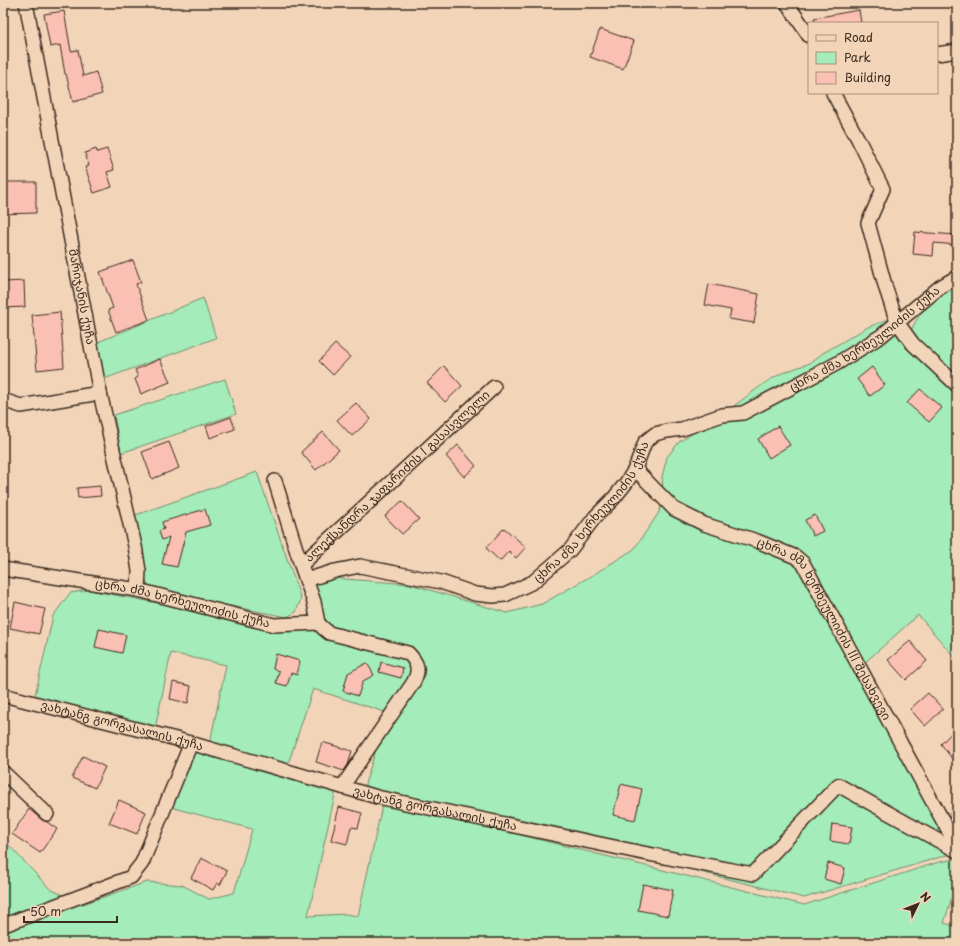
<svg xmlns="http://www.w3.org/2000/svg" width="960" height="946" viewBox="0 0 960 946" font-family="'Playpen Sans','Noto Sans Georgian',sans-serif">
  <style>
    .green { fill: #a4ecba; stroke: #708b6c }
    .building { fill: #fbc0b4; stroke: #3b2a1e }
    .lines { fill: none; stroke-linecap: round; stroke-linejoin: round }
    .minor-casing { stroke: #3b2a1e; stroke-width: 16 }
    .minor { stroke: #f2d5b9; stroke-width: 13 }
    .labels { text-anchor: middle; stroke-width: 3; stroke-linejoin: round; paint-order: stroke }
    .street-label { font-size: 12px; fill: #3b2a1e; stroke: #f2d5b9 }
  </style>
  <rect width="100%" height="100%" fill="#f2d5b9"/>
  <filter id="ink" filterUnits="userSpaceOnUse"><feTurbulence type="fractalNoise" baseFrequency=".025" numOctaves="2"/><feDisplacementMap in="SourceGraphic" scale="8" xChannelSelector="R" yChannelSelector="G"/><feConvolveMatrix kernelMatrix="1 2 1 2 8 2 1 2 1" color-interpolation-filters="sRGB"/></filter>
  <g filter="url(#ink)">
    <!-- green -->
    <path class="green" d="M957 284V378L910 332 924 306Z
      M203 298 216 338 104 379 98 342Z
      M887 320 907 349 957 396V660L918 615 862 665 805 560 677 506 663 492 662 477 667 457 679 442 722 415 766 382 782 373 810 363 823 353 868 327Z
      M225 379 236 414 121 453 114 415Z
      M257 472 301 599 296 612 287 617 148 590 133 516Z
      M662 504 793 561 800 566 957 852 804 898 461 812 364 787 388 713 313 689 288 764 210 743 226 665 171 653 155 729 34 700 53 616 70 593 89 590 279 626 294 625 308 615 313 607 306 576 410 584 507 613 542 604 596 573 634 549 658 514Z
      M193 749 336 790 308 916 345 914 358 916 383 801 804 905 939 862 956 859 957 880 944 923 957 927V943H3V839L50 889 83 904 147 882 182 885 209 899 234 893 252 829 170 807Z
      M957 807V836L948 815Z"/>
    <!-- building -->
    <path class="building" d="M859 10 861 23H815L814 18Z
      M64 11 71 51 78 50 83 76 96 72 102 94 73 102 66 74H65L60 45 50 47 44 14Z
      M600 29 634 41 623 69 590 57Z
      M96 149 97 152 107 149 114 170 107 172 112 187 94 193 85 167 89 166 85 153Z
      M3 182H36V213L3 214Z
      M915 232 957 235V245L934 243 933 256 913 254Z
      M133 260 141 282 136 284 149 320 116 332 108 310 113 308 100 272Z
      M24 281 25 307 3 308V282Z
      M709 284 759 294 754 323 729 319 731 310 705 305Z
      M60 312 64 367 37 370 32 315Z
      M335 344 350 357 333 375 319 361Z
      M160 359 170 382 141 394 135 379 138 377 135 370Z
      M444 366 462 386 445 402 427 383Z
      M872 367 885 385 870 396 857 379Z
      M920 389 942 408 929 422 907 403Z
      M356 403 371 419 352 436 337 420Z
      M231 417 235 429 210 438 206 426Z
      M778 426 790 445 769 458 758 439Z
      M323 432 339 450 316 470 301 452Z
      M169 442 179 468 152 479 142 452Z
      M458 445 476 466 464 477 446 456Z
      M100 486 101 496 78 498 77 488Z
      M402 501 419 519 402 534 385 516Z
      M205 509 210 525 186 532 177 567 162 564 169 537 162 540 159 531 164 529 162 522Z
      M815 515 823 531 813 536 805 520Z
      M504 528 526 547 516 558 509 551 500 561 486 548Z
      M15 602 45 609 39 634 10 628Z
      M99 629 126 635 122 653 95 647Z
      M910 641 927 661 906 680 888 660Z
      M276 654 300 661 297 675 291 673 287 686 276 683 279 671 273 669Z
      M381 662 403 668 401 678 379 672Z
      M367 663 374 675 363 681 358 696 343 691 348 673Z
      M173 682 191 686 188 703 170 699Z
      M928 693 943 709 925 726 910 709Z
      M957 727V765L941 744Z
      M322 742 352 751 348 765 344 771 316 762Z
      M83 756 105 767 95 788 72 778Z
      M621 784 642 789 635 820 613 815Z
      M119 800 146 812 137 834 109 823Z
      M339 807 362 813 358 828 351 827 347 844 331 840Z
      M29 809 42 820 47 822 57 829 40 853 12 834Z
      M832 824 852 827 849 844 830 841Z
      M201 858 227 871 220 885 217 883 213 890 191 878Z
      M828 863 845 868 841 884 824 879Z
      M643 884 673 890 668 916 638 910Z"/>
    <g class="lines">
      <defs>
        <g id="minor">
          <path id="s1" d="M26 3 100 393 135 546 139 571 138 590"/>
          <path d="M787 3 809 36"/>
          <path d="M937 54 957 51"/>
          <path d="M833 93 858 139 883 189 868 223 886 289 897 322 913 344 957 385"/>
          <path d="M3 400 21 406 100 393"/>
          <path id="s2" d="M635 469 674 509 704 524 757 541 796 557 803 563 957 847"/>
          <path id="s3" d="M301 565 494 387"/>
          <path id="s4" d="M3 569 138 590 274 625 318 623 314 602 301 565 275 481"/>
          <path id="s5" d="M306 580 335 571 360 566 441 582 475 594 493 596 505 595 533 582 570 550 595 517 614 498 626 483 635 469 645 442 655 434 667 431 682 429 722 415 743 413 836 364 881 336 940 287 957 277"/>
          <path d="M318 623 323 628 329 633 408 653C418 663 420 670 413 683L342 787"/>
          <path id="s6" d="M3 695 176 739 377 797 643 853 753 874 838 785 957 851"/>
          <path d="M3 772 47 814"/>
          <path d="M7 924 131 877 142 863 191 743"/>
        </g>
      </defs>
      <!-- minor casing -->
      <use href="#minor" class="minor-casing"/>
      <!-- minor -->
      <use href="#minor" class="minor"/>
    </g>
  </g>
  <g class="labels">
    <!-- street labels -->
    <g class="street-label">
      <text dy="4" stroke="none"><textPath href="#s1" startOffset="299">მარიჯანის ქუჩა</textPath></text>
      <text dy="4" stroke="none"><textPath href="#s5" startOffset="664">ცხრა ძმა ხერხეულიძის ქუჩა</textPath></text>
      <text dy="4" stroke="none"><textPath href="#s3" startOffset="131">ალექსანდრა ჯაფარიძის I გასასვლელი</textPath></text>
      <text dy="4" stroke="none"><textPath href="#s5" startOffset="328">ცხრა ძმა ხერხეულიძის ქუჩა</textPath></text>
      <text dy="4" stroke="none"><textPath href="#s4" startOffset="183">ცხრა ძმა ხერხეულიძის ქუჩა</textPath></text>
      <text dy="4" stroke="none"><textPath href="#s2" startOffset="260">ცხრა ძმა ხერხეულიძის III შესახვევი</textPath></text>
      <text dy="4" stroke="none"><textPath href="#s6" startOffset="123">ვახტანგ გორგასალის ქუჩა</textPath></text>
      <text dy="4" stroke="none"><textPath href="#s6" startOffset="447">ვახტანგ გორგასალის ქუჩა</textPath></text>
    </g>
  </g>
  <!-- margin -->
  <rect width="960" height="946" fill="none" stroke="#f2d5b9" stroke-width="16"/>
  <rect x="8" y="8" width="944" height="930" fill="none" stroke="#3b2a1e" stroke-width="1.5" filter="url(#ink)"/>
  <!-- legend -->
  <rect x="808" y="22" width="130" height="72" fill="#f2d5b9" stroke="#a9917b"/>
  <rect x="816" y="35" width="20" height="6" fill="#f2d5b9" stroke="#a9917b"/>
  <text x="844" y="42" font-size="12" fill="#3b2a1e">Road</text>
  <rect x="816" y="52" width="20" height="12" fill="#a4ecba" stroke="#a9917b"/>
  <text x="844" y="62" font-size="12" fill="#3b2a1e">Park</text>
  <rect x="816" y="72" width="20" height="12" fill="#fbc0b4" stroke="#a9917b"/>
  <text x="844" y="82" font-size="12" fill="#3b2a1e">Building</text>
  <!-- north arrow -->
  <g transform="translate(918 904) rotate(47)" stroke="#f2d5b9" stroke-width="3" paint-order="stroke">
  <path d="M0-3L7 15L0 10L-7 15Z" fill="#3b2a1e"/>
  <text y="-6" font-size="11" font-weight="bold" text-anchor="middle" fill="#3b2a1e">N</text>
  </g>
  <!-- scale -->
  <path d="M24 916v6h93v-6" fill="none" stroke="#3b2a1e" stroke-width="2"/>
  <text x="30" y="916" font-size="12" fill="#3b2a1e" stroke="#f2d5b9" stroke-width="3" paint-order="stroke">50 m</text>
</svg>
